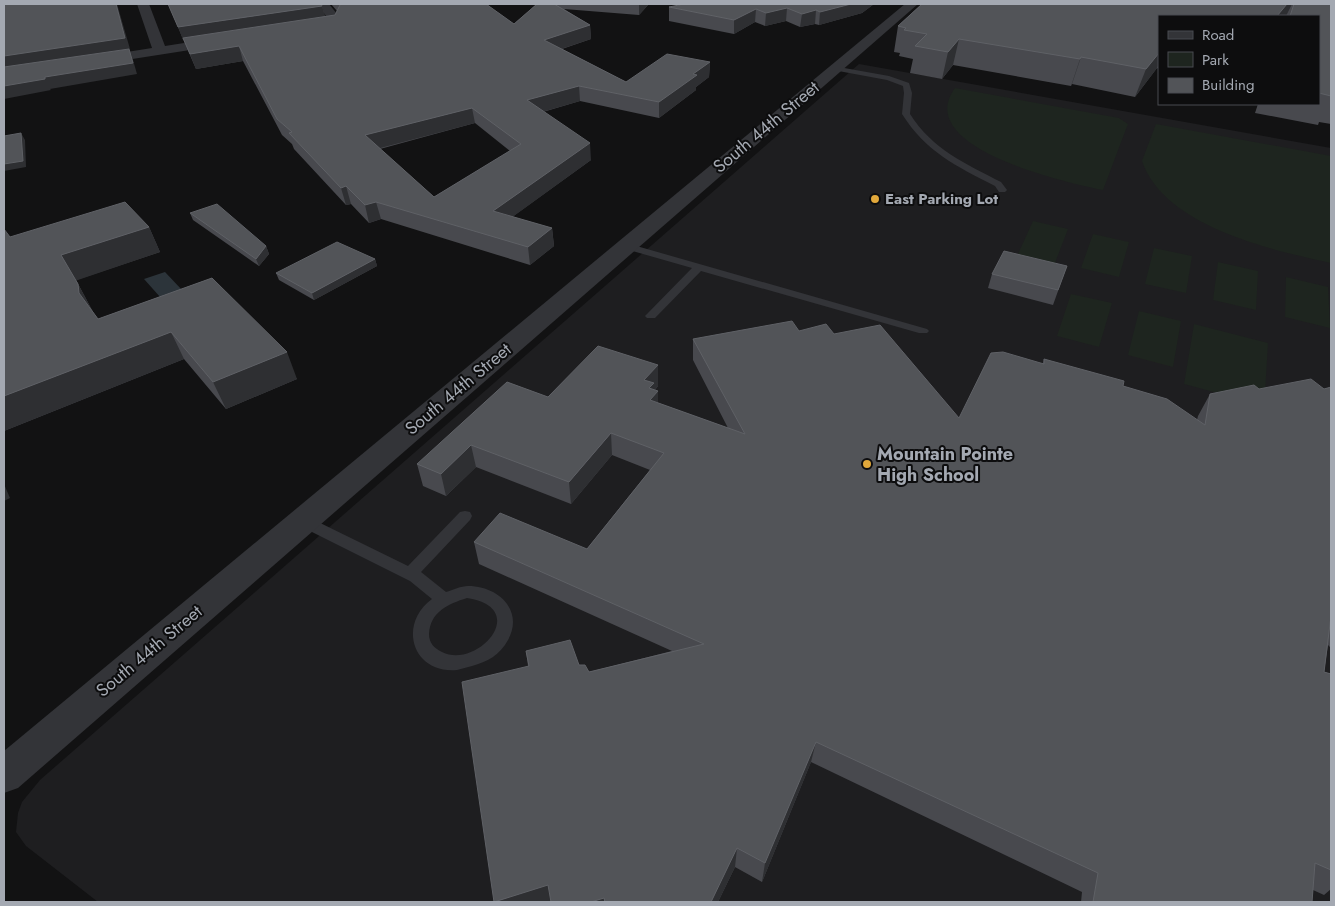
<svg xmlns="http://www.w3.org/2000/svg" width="1335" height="906" viewBox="0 0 1335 906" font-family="Jost,sans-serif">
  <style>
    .built { fill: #1e1e20 }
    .green { fill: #1e251f }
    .water { fill: #2c343a }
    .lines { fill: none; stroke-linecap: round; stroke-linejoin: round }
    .service { fill: #333438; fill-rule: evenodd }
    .minor { fill: #333438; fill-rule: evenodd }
    .tertiary { fill: #333438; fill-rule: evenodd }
    .wall { fill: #48494e; fill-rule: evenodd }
    .shaded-wall { fill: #2e2f32 }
    .building { fill: #525458; stroke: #5f6166; fill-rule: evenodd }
    .poi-dot { fill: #e1a83b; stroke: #0d0d0e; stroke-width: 2 }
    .labels { text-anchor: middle; stroke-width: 4; stroke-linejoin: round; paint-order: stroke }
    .far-poi-label { font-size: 15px; font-weight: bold; fill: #a4a9b2; stroke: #0d0d0e; text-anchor: start }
    .street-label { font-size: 18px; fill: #a4a9b2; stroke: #0d0d0e }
    .poi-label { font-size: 18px; font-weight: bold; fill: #a4a9b2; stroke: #0d0d0e; text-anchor: start }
  </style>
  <rect width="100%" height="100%" fill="#121213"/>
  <!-- built -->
  <path class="built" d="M859 64 1331 148V902H98L26 846 16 832 18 813 22 802 40 780Z"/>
  <!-- green -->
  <path class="green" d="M955 88 1119 118 1128 124 1103 190C1068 183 911 148 955 88Z
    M1156 124 1331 156V263C1271 250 1164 226 1142 161Z
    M1033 221 1068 229 1055 263 1018 254Z
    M1093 234 1129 242 1119 277 1081 268Z
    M1154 248 1192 256 1186 293 1145 284Z
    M1218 262 1258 271 1256 310 1213 300Z
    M1286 277 1328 287 1330 328 1285 317Z
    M1071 294 1112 303 1099 347 1057 336Z
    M1139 311 1181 321 1173 367 1128 355Z
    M1194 324 1268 343 1265 393 1240 399 1184 384Z"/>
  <!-- water -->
  <path class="water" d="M165 272 182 290 161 298 144 279Z"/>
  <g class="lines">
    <!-- service -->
    <path class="service" d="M833 66 889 76 909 83 912 93 910 114C932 149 966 164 1001 182L1007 190 1005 192H999L995 186C956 166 926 152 902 114L904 93 903 86 887 80 833 70Z
      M626 243 927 329 929 331 927 333H919L701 271 655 318H647L645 316 647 314 692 268 622 248V244Z
      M465 511 470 512 472 516 470 520 421 572 446 592C453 590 461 586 468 586 499 586 524 611 508 640 500 655 487 662 472 666 467 667 462 669 457 670 413 674 397 625 432 599L410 581 298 525 296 521 298 517 303 515 308 517 408 566 460 512ZM467 598C532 608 477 670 442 652 434 648 429 643 429 634 430 612 448 604 467 598Z"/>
    <!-- minor -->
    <path class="minor" d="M137 4H149L165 46 222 37 229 41 222 45 94 65 89 64 87 61 89 58 152 48Z
      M317 4H329L342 20 338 27 307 33 302 32 300 29 302 26 329 20Z"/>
    <!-- tertiary -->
    <path class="tertiary" d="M905 4H918L18 788 4 793V751Z"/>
  </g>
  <!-- wall -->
  <path class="wall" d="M168 4H321L322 6 325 17 335 15 337 11 331 4H486L514 24 537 4H649L639 15 564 9 590 25 591 39 562 49 626 82 710 62 709 77 696 87V90L659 118 580 101 543 112 591 160 512 217 552 228 554 246 530 265 381 219 369 223 351 204 346 205 294 149 292 144 282 135 243 61 196 69ZM475 123 510 151 434 197 380 149Z
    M874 4 862 13 819 25 815 24 800 27 786 21 765 26 755 22 734 34 669 21V7Z
    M922 4H1331V124L1319 122 1318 125 1255 113 1258 104H1319V16H1159V69L1157 68 1135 97 1072 84 1071 86 953 65 942 79 910 73 913 59 899 56 900 53 894 52 898 26Z
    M190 213 266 246 269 254 259 266 193 220Z
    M149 227 160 252 76 280 92 310 93 312 98 319 212 278 297 379 226 409 184 359 4 431 10 237Z
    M375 259 377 266 314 300 279 280 276 273Z
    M1067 266 1053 305 988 288 992 274Z
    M799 331 834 334 959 418 1043 363 1044 359 1123 386 1197 420 1198 416 1210 394 1259 389H1324L1331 387V648L1328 645 1324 672 1331 674V889L1324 895 1313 890 1312 902H1081L1082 892 811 762 762 882 735 867 718 902H494L528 666 526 651 579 665 589 672 672 651 479 564 474 542 587 549 650 470 612 455 571 504 476 467 446 496 423 486 417 464 548 397 658 386 655 390 658 403 728 428 693 360V339Z"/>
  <!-- shaded-wall -->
  <path class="shaded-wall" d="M116 4H117L130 49 4 68V56Z
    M639 4H649L639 15Z
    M851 4H874L862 13 819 25 820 12Z
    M1287 4H1292L1286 16H1277Z
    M322 6 326 20 183 40 178 27Z
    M787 8 786 21 765 26 766 13Z
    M756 9 755 22 734 34V20Z
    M816 10 815 24 800 27 802 14Z
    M590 25 591 39 546 54 544 40Z
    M959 39 953 65 942 79 948 52Z
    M239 46 243 61 196 69 190 54Z
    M129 49 133 60 137 74 50 89 51 90 4 99V86L45 77Z
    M1159 53V64L1157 68 1135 97 1146 69Z
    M1081 57 1072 84 1071 86 1080 59Z
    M710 62 709 77 696 87V90L659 118V102L693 74Z
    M579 86 580 101 528 116 527 100Z
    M472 108 475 123 369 151 365 135Z
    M21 133 25 140 26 167 4 171V164Z
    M590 143 591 160 496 229 493 211Z
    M346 186 351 204 346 205 341 188Z
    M376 202 381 219 369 223 365 205Z
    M149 227 160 252 75 281 61 255Z
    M552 228 554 246 530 265 528 247Z
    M266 246 269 254 259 266 256 259Z
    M375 259 377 266 314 300 312 293Z
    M78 284 92 310 93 320 79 293Z
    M171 332 184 359 4 431V396Z
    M287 352 297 379 226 409 213 382Z
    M658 365V386L654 391H658V413L650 422 644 380Z
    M611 433 612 455 571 504 569 482Z
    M471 445 476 467 446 496 441 474Z
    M4 484 10 498 4 501Z
    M816 742 811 762 762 882 765 863Z
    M737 848 735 867 718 902H711Z
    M548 885 552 902H494Z
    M604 898V902H591Z"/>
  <!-- building -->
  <path class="building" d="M4 4H116L125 38 4 56Z
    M168 4H321L322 6 178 27Z
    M339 4H486L514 24 537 4H554L590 25 544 40 626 82 667 54 710 62 693 74 697 75 659 102 579 86 527 100 590 143 493 211 552 228 528 247 376 202 365 205 346 186 341 188 289 133 292 132 277 119 239 46 190 54 183 38 335 15 340 5ZM472 108 521 144 434 197 365 135Z
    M684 4H851L820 12 816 10 802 14 787 8 766 13 756 9 734 20 669 7Z
    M922 4H1287L1277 16H1159V53L1146 69 1081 57 1080 59 959 39 948 52 915 46 927 34 904 30 906 28 898 26Z
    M1294 4H1331V96L1319 93V16H1290Z
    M129 49 133 63 45 77V79L4 86V67Z
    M21 133 23 161 4 164V136Z
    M125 202 149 227 61 255 78 284 79 293 98 319 212 278 287 352 213 382 171 332 4 396V229L10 237Z
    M217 204 266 246 256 259 190 213Z
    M337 242 375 259 312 293 276 273Z
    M1004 251 1067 266 1058 290 992 274Z
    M792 321 799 331 826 324 834 334 880 325 959 418 991 353 1003 352 1044 364V359L1124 381 1123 386 1167 399 1205 425 1210 394 1254 385 1259 389 1311 379 1324 389 1331 387V616L1324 672 1331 674V870L1315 863 1312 902H1093L1098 873 816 742 765 863 737 848 711 902H605L604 898 591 902H551L548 885 494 902 462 682 529 666 526 651 570 640 579 665H585L589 672 704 644 474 542 500 513 587 549 664 453 611 433 569 482 471 445 441 474 417 464 507 382 548 397 598 346 658 365 644 380 654 383 649 388 658 391 650 400 745 434 693 339Z"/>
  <!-- markers -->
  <g class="poi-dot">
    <circle cx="875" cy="199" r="5"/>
    <circle cx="867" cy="464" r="5"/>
  </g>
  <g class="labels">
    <!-- far-poi labels -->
    <g class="far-poi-label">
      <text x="885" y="204">East Parking Lot</text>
    </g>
    <!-- street labels -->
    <g class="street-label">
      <text transform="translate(766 127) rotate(-40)" y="6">South 44th Street</text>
      <text transform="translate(458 389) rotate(-40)" y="6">South 44th Street</text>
      <text transform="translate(149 651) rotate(-40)" y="6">South 44th Street</text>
    </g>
    <!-- poi labels -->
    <g class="poi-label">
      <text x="877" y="460">Mountain Pointe<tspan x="877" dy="21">High School</tspan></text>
    </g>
  </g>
  <!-- border -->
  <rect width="1335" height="906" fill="none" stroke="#a4a9b2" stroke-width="10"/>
  <!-- legend -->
  <rect x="1158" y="15" width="162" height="90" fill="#0d0d0e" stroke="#494b50"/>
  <rect x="1168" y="31" width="25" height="8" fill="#333438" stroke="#494b50"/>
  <text x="1202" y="40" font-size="15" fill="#a4a9b2">Road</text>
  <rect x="1168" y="52" width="25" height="15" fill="#1e251f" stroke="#494b50"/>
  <text x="1202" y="65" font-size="15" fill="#a4a9b2">Park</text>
  <rect x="1168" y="78" width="25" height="15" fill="#525458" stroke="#494b50"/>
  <text x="1202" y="90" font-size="15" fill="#a4a9b2">Building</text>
</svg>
